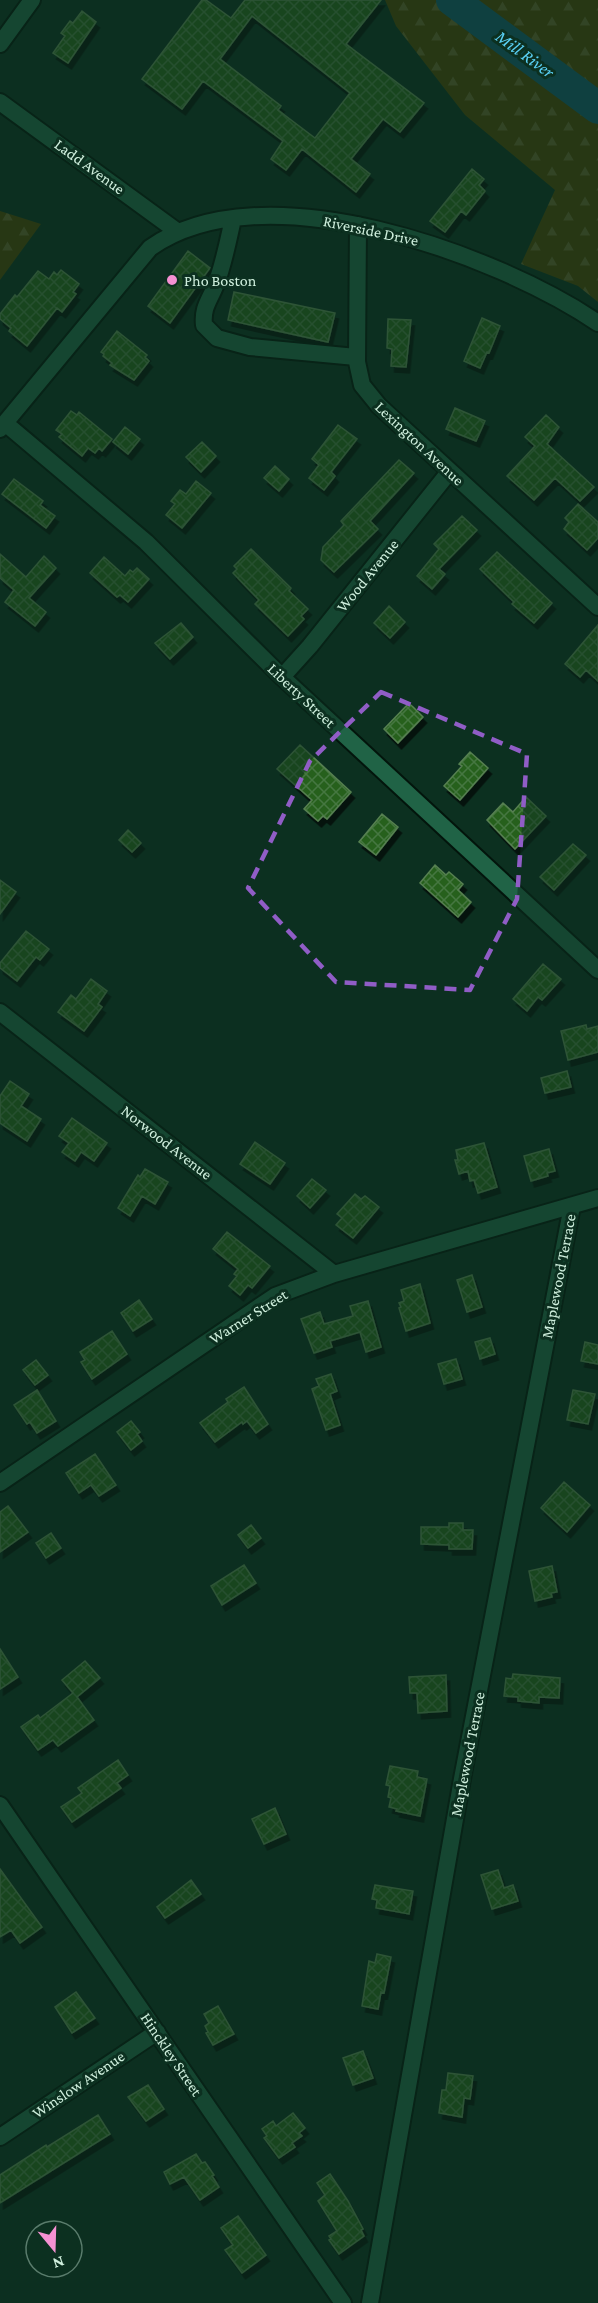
<svg xmlns="http://www.w3.org/2000/svg" width="598" height="2303" viewBox="0 0 598 2303" font-family="'Crimson Pro',serif">
  <style>
    .forest { fill: url(#forest-firs) }
    .lines { fill: none; stroke-linecap: round; stroke-linejoin: round }
    .river { stroke: #135567; stroke-width: 32 }
    .building { fill: url(#building-cross-hatch); stroke: #578051; stroke-width: 1.5; fill-rule: evenodd; filter: url(#shadow) }
    .minor-casing { stroke: #03150c; stroke-width: 20 }
    .minor { stroke: #206346; stroke-width: 16 }
    .marked { fill: none; stroke: #905dc6; stroke-width: 4.5; stroke-dasharray: 12 8; stroke-linejoin: round }
    .poi-dot { fill: #f591d2; stroke: #0c3020; stroke-width: 2 }
    .labels { text-anchor: middle; stroke-width: 6; stroke-linejoin: round; paint-order: stroke }
    .street-label { font-size: 16px; fill: #cfefdd; stroke: #0c3020 }
    .poi-label { font-size: 16px; fill: #cfefdd; stroke: #0c3020; text-anchor: start }
    .water-label { font-size: 18px; font-style: italic; fill: #59cff3; stroke: #0c3020 }
  </style>
  <defs>
    <pattern id="forest-firs" width="22" height="20" patternUnits="userSpaceOnUse" patternTransform="scale(1.5)"><rect width="22" height="20" fill="#484106"/><path d="M5 1l3.5 6h-7zM16 11l3.5 6h-7z" fill="#615d2a"/></pattern>
    <pattern id="building-cross-hatch" width="8" height="8" patternUnits="userSpaceOnUse" patternTransform="scale(1.5)"><rect width="8" height="8" fill="#27601f"/><path d="M0 0l8 8M0 8l8-8" fill="none" stroke="#45773f"/></pattern>
    <filter id="shadow"><feDropShadow dx="3.5" dy="6" stdDeviation="0" flood-color="#0009"/></filter>
  </defs>
  <rect width="100%" height="100%" fill="#0c3020"/>
  <!-- forest -->
  <path class="forest" d="M385 0H598V302L578 286 521 264 555 190 465 115 396 26Z
    M0 211 41 224 0 280Z"/>
  <g class="lines">
    <!-- river -->
    <path class="river" d="M452 0 598 108"/>
  </g>
  <!-- building -->
  <path class="building" d="M202 0H206L231 18 245 0H381L346 44 424 103 400 132 383 119 351 159 370 174 356 192 302 149 286 170 271 159 283 141 203 81 182 109 142 79ZM252 16 350 93 315 138 278 110 281 106 220 59Z
    M82 11 96 22 68 63 53 53 65 36 61 33 70 21 73 23Z
    M472 169 484 179 479 185 485 191 466 215 461 211 445 232 430 221Z
    M188 251 210 268 170 323 148 306Z
    M61 270 79 284 73 292 76 294 62 312 57 308 27 346 9 331 11 328 0 319V314L15 295 17 297 38 271 49 279 54 272 57 275Z
    M234 292 335 313 328 342 228 320Z
    M482 318 500 326 489 353 487 352 480 368 464 361Z
    M388 319 411 320 406 367 391 366 392 349 387 348Z
    M117 331 147 355 145 357 149 361 134 380 110 365 112 363 103 356 104 354 101 352Z
    M455 408 485 421 476 441 446 429Z
    M71 411 77 415 79 412 112 439 102 451 99 448 95 453 88 448 82 456 59 437 62 434 56 430Z
    M546 415 559 427 547 444 594 487 580 501 555 478 534 500 507 476 535 446 525 437Z
    M338 425 357 439 331 472 335 476 324 490 309 478 319 465 312 459Z
    M125 427 140 439 128 454 113 442Z
    M202 442 216 456 201 472 186 457Z
    M399 460 414 473 370 521 378 529 334 572 321 560 323 547 344 525 341 521Z
    M275 466 289 479 279 491 264 478Z
    M14 479 43 501 40 505 55 516 46 528 2 494Z
    M196 481 211 493 182 528 166 515 175 504 171 501 180 490 186 494Z
    M578 504 598 522V538L587 550 564 529 569 522 565 518Z
    M462 516 477 530 439 569 445 574 432 589 417 576 439 549 434 544Z
    M251 549 291 588 289 591 308 609 301 616 304 619 288 636 255 604 259 600 233 573 237 569 234 566Z
    M497 552 552 603 534 623 512 604 514 602 480 569Z
    M0 554 26 577 44 556 56 568 29 598 46 612 35 626 5 602 14 590 0 578Z
    M104 557 125 576 130 570 133 572 137 568 149 579 128 602 120 595 117 597 90 573Z
    M389 606 405 622 390 638 374 623Z
    M181 623 193 637 170 659 155 643Z
    M598 625V681L586 670 580 677 565 664Z
    M409 703 423 717 398 743 384 729Z
    M300 745 351 792 327 819 323 816 318 821 304 809 312 800 277 769Z
    M470 752 488 768 460 800 444 786 462 766 459 764Z
    M526 797 546 816 515 849 487 820 503 803 513 812Z
    M382 814 398 827 376 855 359 842Z
    M128 830 141 843 132 852 119 840Z
    M573 844 586 855 554 890 540 877Z
    M435 865 446 875 449 872 463 884 458 890 471 902 458 917 420 883Z
    M0 880 16 892 0 914Z
    M26 931 49 949 40 960 36 957 17 981 0 968V963Z
    M543 964 561 979 542 1000 538 997 527 1011 513 999Z
    M91 979 107 991 98 1004 102 1007 84 1031 58 1012 71 995 76 999Z
    M586 1025 587 1029 598 1026V1052L568 1060 561 1031Z
    M567 1071 571 1087 545 1093 541 1078Z
    M10 1081 29 1094 21 1106 41 1119 27 1141 0 1123V1096Z
    M72 1118 107 1143 94 1161 81 1152 75 1161 62 1152 69 1143 59 1136Z
    M255 1142 285 1163 270 1184 240 1164Z
    M484 1143 497 1187 478 1193 474 1180 470 1181 468 1171 459 1174 455 1160H458L456 1150Z
    M549 1149 555 1171 547 1173 548 1176 531 1181 524 1156Z
    M145 1169 168 1182 155 1204 142 1196 130 1216 118 1208 138 1175 140 1177Z
    M312 1179 326 1190 310 1208 297 1196Z
    M355 1194 361 1199 365 1196 379 1207 353 1238 336 1225 342 1218 337 1214Z
    M227 1232 270 1266 252 1288 248 1285 240 1295 229 1286 237 1276 234 1274 238 1269 213 1249Z
    M472 1275 482 1307 467 1312 457 1280Z
    M420 1284 430 1323 406 1331 399 1308 401 1307 399 1303 404 1301 401 1290Z
    M139 1300 152 1319 133 1331 121 1313Z
    M368 1301 381 1347 366 1352 360 1332 330 1341 332 1347 314 1353 301 1319 320 1312 324 1324 353 1316 350 1306Z
    M112 1331 127 1354 92 1379 81 1362 85 1360 80 1352Z
    M490 1338 495 1354 480 1359 475 1342Z
    M585 1342 598 1345V1364L581 1361Z
    M456 1359 462 1379 444 1384 438 1364Z
    M36 1360 48 1375 35 1385 23 1370Z
    M331 1374 337 1391 330 1394 340 1425 326 1430 312 1389 319 1386 316 1379Z
    M244 1387 268 1424 256 1433 247 1421 243 1424 242 1422 215 1442 200 1423 228 1402 226 1399Z
    M37 1390 56 1421 37 1433 30 1422 27 1424 14 1405Z
    M573 1390 595 1394 588 1424 567 1420Z
    M131 1421 140 1432 137 1434 142 1441 131 1450 117 1432Z
    M95 1454 116 1485 99 1496 91 1485 79 1493 66 1473Z
    M564 1482 590 1505 567 1532 541 1508Z
    M8 1506 28 1532 0 1552V1512Z
    M449 1523H463V1530H473L472 1549H449V1545L421 1544V1527H449Z
    M251 1525 261 1538 248 1548 238 1535Z
    M51 1533 61 1548 46 1558 36 1543Z
    M244 1565 256 1583 222 1605 211 1586Z
    M552 1566 557 1592 551 1593 552 1597 535 1601 529 1571Z
    M0 1649 18 1677 0 1689Z
    M85 1661 100 1678 77 1697 94 1720 58 1746 53 1740 38 1750 21 1727 38 1715 40 1718 73 1693 62 1680Z
    M513 1674 560 1678 559 1698 539 1697V1703L518 1701V1697L504 1696 506 1678 512 1679Z
    M446 1675 447 1711 418 1713 417 1693H410L409 1677Z
    M118 1760 128 1775 117 1783 121 1788 72 1822 61 1807 82 1793 78 1788Z
    M390 1766 418 1771 417 1777 427 1779 420 1816 396 1811 397 1809 389 1807 391 1798 388 1797 390 1786 386 1785Z
    M275 1808 286 1834 264 1844 252 1819Z
    M0 1869 42 1927 20 1943 11 1930 0 1937Z
    M498 1870 504 1888 513 1885 518 1901 492 1909 481 1875Z
    M191 1880 201 1894 165 1918 157 1907Z
    M375 1885 413 1891 409 1914 376 1908 377 1900 372 1899Z
    M377 1954 391 1957 384 1993 381 1992 378 2009 362 2006 369 1961 375 1963Z
    M76 1992 95 2018 72 2033 55 2007Z
    M218 2006 234 2034 213 2045 206 2033 208 2032 205 2026 209 2023 204 2014Z
    M363 2051 373 2078 353 2085 343 2058Z
    M448 2073 473 2076 470 2099 464 2098 462 2117 439 2113 442 2090H446Z
    M148 2085 164 2109 146 2121 128 2097Z
    M293 2113 305 2128 299 2133 302 2136 292 2143 295 2147 279 2158 264 2138 267 2136 262 2129 273 2121 276 2126Z
    M98 2115 110 2134 0 2203V2175L46 2145 47 2147Z
    M196 2154 202 2163 205 2162 214 2175 212 2176 219 2187 200 2200 184 2177 170 2184 164 2172Z
    M330 2174 348 2201 363 2229 361 2230 364 2236 339 2254 329 2240 331 2239 329 2236 337 2231 318 2201 325 2195 317 2183Z
    M238 2216 266 2255 242 2273 225 2250 233 2245 221 2228Z"/>
  <g class="lines">
    <defs>
      <path id="minor" d="M0 44 32 0
        M0 102 178 232
        M233 219C228 241 224 263 216 284 210 300 202 307 204 325L217 338 250 347 356 357
        M358 225 357 362 362 385 379 406 598 607
        M5 423 146 542 282 677 598 970
        M0 429 150 248C262 168 496 254 598 323
        M282 677 310 646 450 471
        M0 1012 334 1274
        M0 1483 275 1296 334 1274 598 1198
        M0 1805 343 2303
        M0 2137 157 2032
        M370 2303 462 1779 572 1206"/>
    </defs>
    <!-- minor casing -->
    <use href="#minor" class="minor-casing"/>
    <!-- minor -->
    <use href="#minor" class="minor"/>
  </g>
  <!-- marked area -->
  <path d="M0 0H598V2303H0ZM381 692 527 754 517 899 470 990 336 982 248 888 310 761Z" fill="#0c3020" fill-opacity=".55" fill-rule="evenodd"/>
  <path class="marked" d="M381 692 527 754 517 899 470 990 336 982 248 888 310 761Z"/>
  <!-- markers -->
  <circle class="poi-dot" cx="172" cy="280" r="6"/>
  <g class="labels">
    <!-- street labels -->
    <g class="street-label">
      <text transform="translate(90 166) rotate(36)" y="6">Ladd Avenue</text>
      <text transform="translate(371 230) rotate(12)" y="6">Riverside Drive</text>
      <text transform="translate(420 443) rotate(43)" y="6">Lexington Avenue</text>
      <text transform="translate(367 575) rotate(-51)" y="6">Wood Avenue</text>
      <text transform="translate(302 695) rotate(43)" y="6">Liberty Street</text>
      <text transform="translate(167 1142) rotate(38)" y="6">Norwood Avenue</text>
      <text transform="translate(558 1276) rotate(-79)" y="6">Maplewood Terrace</text>
      <text transform="translate(248 1316) rotate(-32)" y="6">Warner Street</text>
      <text transform="translate(467 1754) rotate(-79)" y="6">Maplewood Terrace</text>
      <text transform="translate(172 2054) rotate(56)" y="6">Hinckley Street</text>
      <text transform="translate(78 2084) rotate(-34)" y="6">Winslow Avenue</text>
    </g>
    <!-- poi labels -->
    <g class="poi-label">
      <text x="184" y="286">Pho Boston</text>
    </g>
    <!-- water labels -->
    <g class="water-label">
      <text transform="translate(525 54) rotate(36)" y="6">Mill River</text>
    </g>
  </g>
  <!-- north arrow -->
  <g transform="translate(54 2249) rotate(161)"><circle r="28" fill="#0c3020" stroke="#5a7c6c" stroke-width="1.5"/>
  <path d="M0-4.5L10 22L0 15L-10 22Z" fill="#f591d2"/>
  <text y="-9" font-size="16" font-weight="bold" text-anchor="middle" fill="#cfefdd">N</text>
  </g>
</svg>
